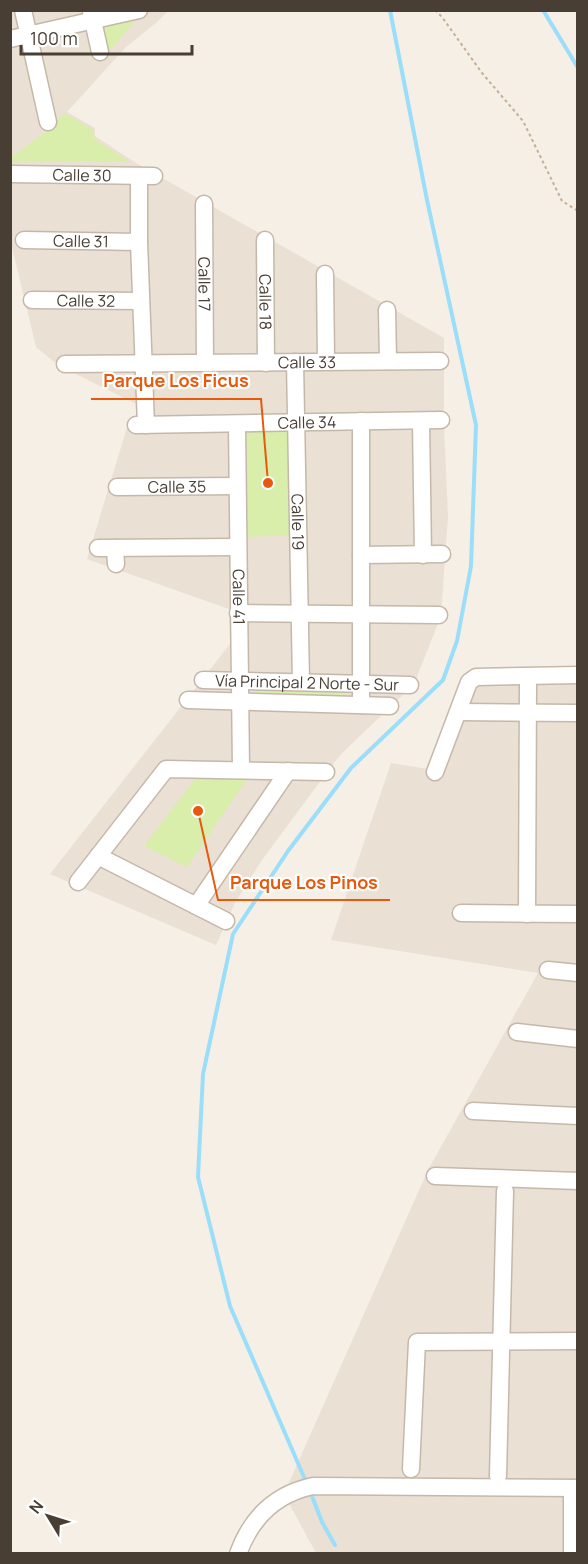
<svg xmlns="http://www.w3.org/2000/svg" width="588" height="1564" viewBox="0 0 588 1564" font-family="Manrope,sans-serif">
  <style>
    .residential { fill: #eae0d3 }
    .green { fill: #d8eeaa }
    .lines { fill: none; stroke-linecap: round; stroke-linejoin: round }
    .stream { stroke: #9bdef9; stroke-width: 4 }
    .minor-casing { stroke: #c5b8aa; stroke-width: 19 }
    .path { stroke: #c5af97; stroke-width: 2; stroke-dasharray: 3 3; stroke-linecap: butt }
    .minor { stroke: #fff; stroke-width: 16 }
    .labels { text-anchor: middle; stroke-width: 4.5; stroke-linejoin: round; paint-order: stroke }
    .street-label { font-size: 16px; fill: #493e34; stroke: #fff }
    .leader { fill: none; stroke: #e8590c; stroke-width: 2 }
    .callout-dot { fill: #e8590c; stroke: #fff; stroke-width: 2 }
    .callout-label { font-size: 18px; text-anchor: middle; font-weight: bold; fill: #e8590c; stroke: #fff; stroke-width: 4.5; stroke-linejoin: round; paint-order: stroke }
  </style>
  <rect width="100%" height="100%" fill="#f5efe6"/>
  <!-- residential -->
  <path class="residential" d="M10 11H168L156 23 126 47 67 112 95 128V136L136 163 444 338V427L448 516 441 616 416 679 405 693 342 753 333 764 262 860 236 901 216 945 50 874 230 644 229 609 87 559 129 421 137 419 136 404 58 365 36 347 11 243Z
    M577 672V1553H316L284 1494 428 1170 538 973 331 940 391 763 428 769 468 674Z"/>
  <!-- green -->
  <path class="green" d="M135 21 104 57 98 28Z
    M64 113 93 130V138L130 162H11L10 158 47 131Z
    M293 429 295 535 244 537 243 430Z
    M255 689 345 692 346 696 255 693Z
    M199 774 249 776 187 867 144 846Z"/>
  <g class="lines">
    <!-- stream -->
    <path class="stream" d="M543 10 578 68
      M307 1484 230 1306 198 1177 203 1074 233 934 288 851 351 768 443 680 457 641 471 566 476 425 427 200 390 10
      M310 1491 322 1522 335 1545"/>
    <defs>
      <g id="minor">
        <path d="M23 10 48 122"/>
        <path d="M91 12 100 52"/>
        <path d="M10 39 139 10"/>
        <path id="s1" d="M10 174 154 176"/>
        <path d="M139 176V242L146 425"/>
        <path id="s2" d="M204 204 205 363"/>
        <path id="s3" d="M24 240 139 242"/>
        <path id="s4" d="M265 240 266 363"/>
        <path d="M325 274 326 361"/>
        <path id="s5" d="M32 300 141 301"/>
        <path d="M387 310 388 361"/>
        <path id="s6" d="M295 362 301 682"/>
        <path id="s7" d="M65 364 440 361"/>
        <path d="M361 421V705"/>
        <path d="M421 421 423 555"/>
        <path id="s8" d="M136 425 441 420"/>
        <path id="s9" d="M237 425 241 770"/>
        <path id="s10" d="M117 487 237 486"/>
        <path d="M98 548 237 547"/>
        <path d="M115 548 116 564"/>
        <path d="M361 555 442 554"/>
        <path d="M238 613 439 615"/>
        <path id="s11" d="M203 680 410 685"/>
        <path d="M188 700 390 706"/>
        <path d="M459 712 578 713"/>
        <path d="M435 772 469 682 476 677 578 675"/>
        <path d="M98 856 226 921"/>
        <path d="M78 882 166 769 326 772"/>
        <path d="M196 906 288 771"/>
        <path d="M461 913 578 914"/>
        <path d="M527 914 528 681"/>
        <path d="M548 970 578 973"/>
        <path d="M517 1032 578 1039"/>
        <path d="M473 1111 578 1116"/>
        <path d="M435 1176 578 1181"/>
        <path d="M411 1469 417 1342 578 1341"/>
        <path d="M498 1476 505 1191"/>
        <path d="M572 1488V1554"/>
        <path d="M238 1554C251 1518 275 1494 313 1486L578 1488"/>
      </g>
    </defs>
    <!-- minor casing -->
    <use href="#minor" class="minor-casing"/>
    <!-- path -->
    <path class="path" d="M435 10 442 17 482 73 523 121 562 201 578 211"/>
    <!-- minor -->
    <use href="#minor" class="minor"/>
  </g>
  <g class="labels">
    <!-- street labels -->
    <g class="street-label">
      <text dy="6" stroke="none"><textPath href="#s1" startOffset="72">Calle 30</textPath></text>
      <text dy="6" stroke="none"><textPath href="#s3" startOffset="57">Calle 31</textPath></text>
      <text dy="6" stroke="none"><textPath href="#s2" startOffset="80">Calle 17</textPath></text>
      <text dy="6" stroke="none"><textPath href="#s5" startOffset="54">Calle 32</textPath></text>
      <text dy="6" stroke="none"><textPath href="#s4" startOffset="62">Calle 18</textPath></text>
      <text dy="6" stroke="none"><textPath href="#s7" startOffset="242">Calle 33</textPath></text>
      <text dy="6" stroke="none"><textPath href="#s8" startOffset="171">Calle 34</textPath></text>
      <text dy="6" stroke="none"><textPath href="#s10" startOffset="60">Calle 35</textPath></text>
      <text dy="6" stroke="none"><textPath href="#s6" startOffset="160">Calle 19</textPath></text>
      <text dy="6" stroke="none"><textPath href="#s9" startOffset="172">Calle 41</textPath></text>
      <text dy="6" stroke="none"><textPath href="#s11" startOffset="104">Vía Principal 2 Norte - Sur</textPath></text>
    </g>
  </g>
  <!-- callouts -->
  <path class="leader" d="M268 483L261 399H91M198 811L218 900H390"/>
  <g class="callout-dot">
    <circle cx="268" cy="483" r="6"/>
    <circle cx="198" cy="811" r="6"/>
  </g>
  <g class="callout-label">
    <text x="176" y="387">Parque Los Ficus</text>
    <text x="304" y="889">Parque Los Pinos</text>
  </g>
  <!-- border -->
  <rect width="588" height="1564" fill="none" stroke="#493e34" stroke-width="24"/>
  <!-- north arrow -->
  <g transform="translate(48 1516) rotate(308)" stroke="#ffffff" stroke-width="4.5" paint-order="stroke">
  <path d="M0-4.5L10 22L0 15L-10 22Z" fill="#493e34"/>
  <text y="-9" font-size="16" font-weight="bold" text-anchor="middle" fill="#493e34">N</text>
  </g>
  <!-- scale -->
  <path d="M21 45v9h171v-9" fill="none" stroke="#493e34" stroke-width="3"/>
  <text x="30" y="45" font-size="18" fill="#493e34" stroke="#ffffff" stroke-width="4.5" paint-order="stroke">100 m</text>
</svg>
